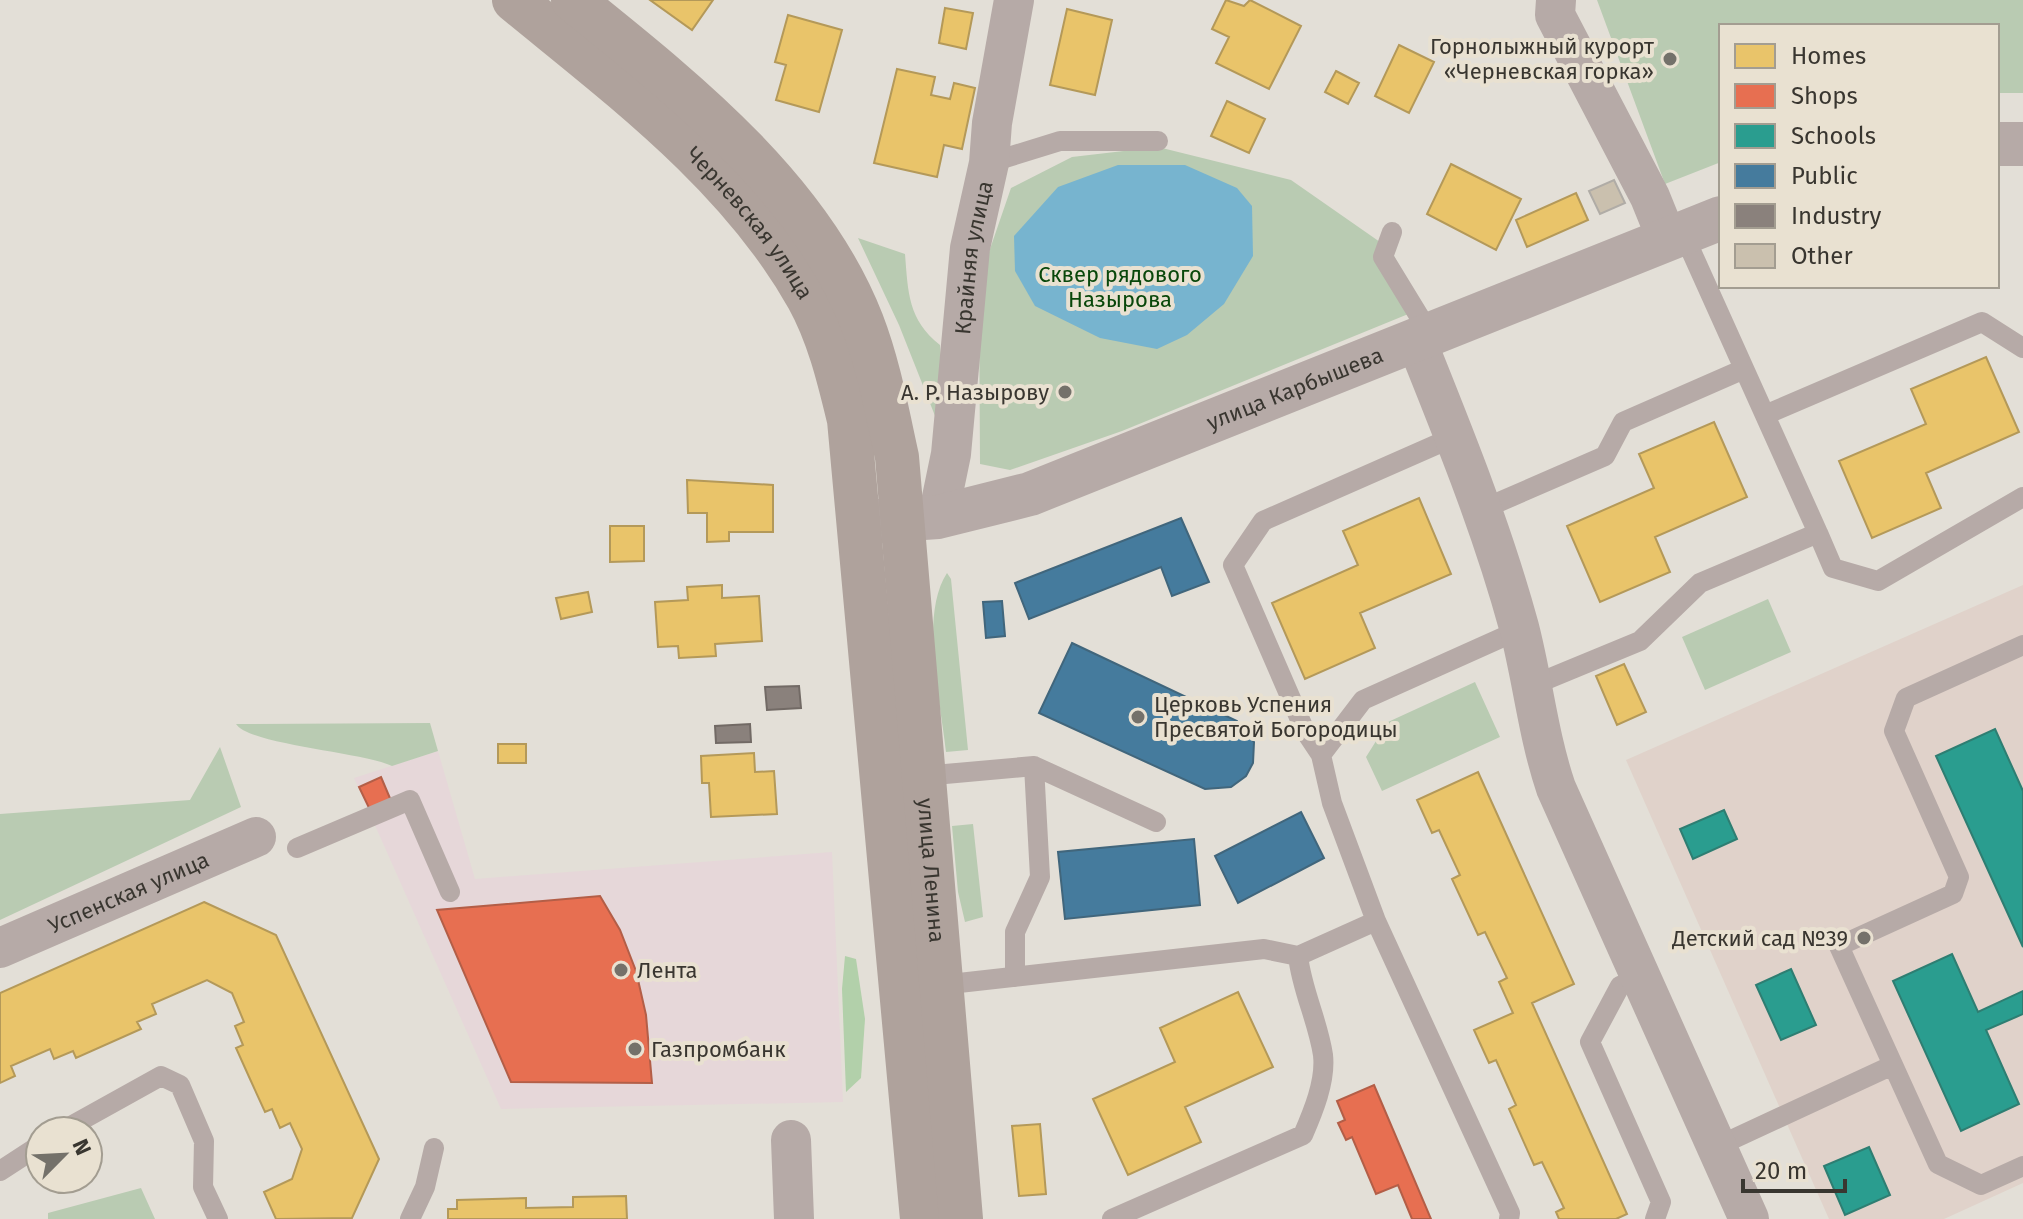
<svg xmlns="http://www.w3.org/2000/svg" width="2023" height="1219" viewBox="0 0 2023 1219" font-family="'Fira Sans',sans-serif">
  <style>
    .commercial { fill: #e6d7d9 }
    .education { fill: #e0d2ca }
    .green { fill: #b9cbb2 }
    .forest { fill: #b2d0aa }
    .water { fill: #77b4cf }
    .homes { fill: #e9c46a; stroke: #b49959; stroke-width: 2 }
    .shops { fill: #e76f51; stroke: #b35e47; stroke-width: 2 }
    .schools { fill: #2a9d8f; stroke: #2e7e72; stroke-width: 2 }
    .public { fill: #457b9d; stroke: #41667c; stroke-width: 2 }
    .industry { fill: #8a817c; stroke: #726a65; stroke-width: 2 }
    .building { fill: #cac0ae; stroke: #b0aca6; stroke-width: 2 }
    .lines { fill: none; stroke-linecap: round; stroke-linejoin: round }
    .service { stroke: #b6aaa7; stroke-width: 20 }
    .minor { stroke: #b6aaa7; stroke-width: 40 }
    .tertiary { stroke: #b6aaa7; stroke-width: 44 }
    .primary { stroke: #afa29c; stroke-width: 44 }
    .poi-dot { fill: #74716a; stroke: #e9e1d1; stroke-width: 3 }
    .labels { text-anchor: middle; stroke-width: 8; stroke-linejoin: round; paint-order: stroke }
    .poi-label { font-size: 22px; fill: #393630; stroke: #e9e1d1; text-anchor: end }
    .street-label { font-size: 22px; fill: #393630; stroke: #e9e1d1 }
    .park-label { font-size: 22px; fill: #08470a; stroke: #e9e1d1 }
  </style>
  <rect width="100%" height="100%" fill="#e3dfd7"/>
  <!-- commercial -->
  <path class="commercial" d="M438 751 475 879 832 852 843 1102 501 1109 354 778Z"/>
  <!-- education -->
  <path class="education" d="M2023 585V1183L1944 1219H1829L1626 760Z"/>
  <!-- green -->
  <path class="green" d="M1597 0H2023V93H1997V26H1721V162L1665 184Z
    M1158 147 1291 180 1390 249 1423 308 1122 431 1010 470 980 464 979 281 1011 188 1072 157Z
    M858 238 905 254C908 292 908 320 940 345L947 432 941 431 899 325Z
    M947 573 951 579 968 750 946 752C941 702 919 616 947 573Z
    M1768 599 1791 652 1705 690 1682 637Z
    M1475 682 1500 737 1382 791 1366 757 1388 722Z
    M430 723 438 751 392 766C362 752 250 745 236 724Z
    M220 747 241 807 0 920V814L190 800Z
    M973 824 983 917 965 922 958 892 952 826Z
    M141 1188 155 1219H48V1213Z"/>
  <!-- forest -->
  <path class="forest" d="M845 956 856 959 865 1019 861 1078 846 1092 842 989Z"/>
  <!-- water -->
  <path class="water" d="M1118 165H1185L1237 188 1252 206 1253 256 1224 304 1187 335 1157 349 1100 338 1035 306 1015 271 1014 236 1058 187Z"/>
  <!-- homes -->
  <path class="homes" d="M650 0H713L692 30Z
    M1226 0 1244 6 1250 0 1301 26 1269 89 1216 63 1229 37 1212 29Z
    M945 8 973 13 966 49 939 43Z
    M1067 9 1112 20 1095 95 1050 85Z
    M788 15 842 30 819 112 776 100 786 65 775 62Z
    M1399 45 1434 62 1409 113 1375 96Z
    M897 69 935 77 931 95 950 99 954 83 975 88 962 149 944 145 937 177 874 163Z
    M1336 71 1359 83 1348 104 1325 92Z
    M1227 101 1265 119 1249 153 1211 136Z
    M1451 164 1521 199 1496 250 1427 214Z
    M1576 193 1588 220 1527 247 1516 220Z
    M1986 357 2019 432 1926 473 1941 508 1872 538 1839 461 1926 424 1911 389Z
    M1714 422 1747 497 1655 537 1670 572 1600 602 1567 526 1654 488 1639 454Z
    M687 480 773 485V532H729V541L707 542V513H688Z
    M1419 498 1451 574 1360 613 1375 648 1305 679 1272 603 1358 565 1343 531Z
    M610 526H644V561L610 562Z
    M722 585V598L759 596 762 641 715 644 716 656 679 658 678 646 658 647 655 602 688 600 687 587Z
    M588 592 592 612 561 619 556 598Z
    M1624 664 1646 712 1617 725 1596 676Z
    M498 744H526V763H498Z
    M754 753 755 772 774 771 777 814 711 817 709 783H702L701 756Z
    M1478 772 1574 984 1532 1003 1627 1214 1616 1219H1559L1556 1212 1564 1208 1542 1162 1534 1165 1509 1109 1516 1105 1496 1060 1489 1063 1474 1030 1513 1013 1499 982 1507 978 1485 932 1478 935 1452 879 1460 875 1439 830 1432 833 1417 800Z
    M204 902 276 935 379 1159 352 1218 276 1219 264 1192 292 1179 302 1149 290 1123 280 1128 272 1109 265 1112 250 1079 236 1048 243 1045 235 1026 244 1022 232 993 207 980 152 1004 156 1014 137 1022 141 1029 76 1058 73 1051 54 1059 50 1049 11 1066 15 1076 0 1083V993Z
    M1238 992 1273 1067 1185 1107 1201 1142 1128 1175 1093 1099 1175 1062 1160 1028Z
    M1040 1124 1046 1194 1019 1196 1012 1126Z
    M626 1196 627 1219H448V1209H457V1200L526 1198V1208L573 1207V1197Z"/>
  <!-- shops -->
  <path class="shops" d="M381 777 392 803 371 812 359 787Z
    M600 896 620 930 636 971 646 1015 652 1083 511 1082 437 910Z
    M1374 1085 1431 1219H1412L1398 1185 1376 1194 1352 1137 1346 1140 1338 1123 1345 1120 1337 1101Z"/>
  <!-- schools -->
  <path class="schools" d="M1995 729 2023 791V947L1936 756Z
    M1724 810 1737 839 1693 859 1680 829Z
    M1952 954 1978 1012 2023 991V1014L1986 1030 2019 1104 1961 1131 1893 981Z
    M1791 969 1816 1025 1781 1040 1756 985Z
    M1869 1147 1890 1195 1845 1215 1824 1166Z"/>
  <!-- public -->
  <path class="public" d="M1181 518 1209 582 1172 596 1161 567 1029 619 1015 583Z
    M1002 601 1005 636 986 638 983 602Z
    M1072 643 1237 721 1254 742 1253 763 1246 776 1231 787 1205 789 1039 713Z
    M1301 812 1324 858 1238 903 1215 856Z
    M1194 839 1200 905 1065 919 1058 852Z"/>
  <!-- industry -->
  <path class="industry" d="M799 686 801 708 767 710 765 687Z
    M750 724 751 742 716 743 715 726Z"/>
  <!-- building -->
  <path class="building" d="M1614 180 1625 203 1600 214 1589 191Z"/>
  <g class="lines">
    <!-- service -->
    <path class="service" d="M989 163 1060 141H1158
      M1392 232 1383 257 1430 334
      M1683 233 1818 533
      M1765 415 1982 322 2023 348
      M1483 509 1605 456 1623 422 1744 369
      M1531 686 1640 641 1700 583 1818 533 1833 568 1878 581 2023 497
      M1321 755 1305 731 1233 565 1263 521 1456 436
      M1034 766 1156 822
      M923 776 1034 766 1040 877 1015 932V977
      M297 848 410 800 450 892
      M1376 921 1510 1213 1509 1219
      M1641 977 1620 986 1590 1042 1661 1202 1655 1219
      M941 985 1264 949 1298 956
      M1893 1065 1839 946 1953 894 1959 877 1894 731 1906 698 2023 645
      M62 1131 161 1076 180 1085 204 1141 203 1187 218 1219
      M1716 1147 1893 1065 1938 1164 1981 1185 2023 1166
      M0 1171 40 1145
      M410 1219 425 1187 434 1148
      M1112 1219 1303 1135C1313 1112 1326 1081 1323 1055 1318 1021 1302 991 1298 956L1376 921 1332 803 1321 755 1363 700 1519 630"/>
    <!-- minor -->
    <g class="minor">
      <path d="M1556 0 1555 15 1650 197 1667 239"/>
      <path d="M1416 340C1454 435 1492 528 1519 627 1533 681 1538 735 1556 788L1749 1219"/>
      <path id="s1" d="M938 517 951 454 970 248 989 163 992 123 1014 0"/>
      <path id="s2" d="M0 948 256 837"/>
      <path d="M791 1140 794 1219"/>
    </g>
    <!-- tertiary -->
    <g class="tertiary">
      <path d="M1997 144H2023"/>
      <path id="s3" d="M866 522 938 517 1030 494 1721 218"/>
    </g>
    <!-- primary -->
    <g class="primary">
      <path id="s4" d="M514 0C621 88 739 175 808 298 829 336 839 379 849 420L922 1219"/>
      <path id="s5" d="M573 0C682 88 810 188 862 322 879 366 887 412 897 457L961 1219"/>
    </g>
  </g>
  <!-- markers -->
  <g class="poi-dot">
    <circle cx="1670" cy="59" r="8"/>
    <circle cx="1065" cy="392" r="8"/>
    <circle cx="1138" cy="717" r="8"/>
    <circle cx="1864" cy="938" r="8"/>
    <circle cx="621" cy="970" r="8"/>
    <circle cx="635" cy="1049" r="8"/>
  </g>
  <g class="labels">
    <!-- poi labels -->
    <g class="poi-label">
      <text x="1654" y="54">Горнолыжный курорт<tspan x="1654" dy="25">«Черневская горка»</tspan></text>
      <text x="1049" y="400">А. Р. Назырову</text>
      <text x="1154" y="712" text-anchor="start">Церковь Успения<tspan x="1154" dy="25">Пресвятой Богородицы</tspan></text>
      <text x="1848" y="946">Детский сад №39</text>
      <text x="637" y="978" text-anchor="start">Лента</text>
      <text x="651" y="1057" text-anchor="start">Газпромбанк</text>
    </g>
    <!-- street labels -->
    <g class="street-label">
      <text dy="8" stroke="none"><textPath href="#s4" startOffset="326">Черневская улица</textPath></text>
      <text dy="8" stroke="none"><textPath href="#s1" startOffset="262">Крайняя улица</textPath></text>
      <text dy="8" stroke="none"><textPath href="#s3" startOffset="452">улица Карбышева</textPath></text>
      <text dy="8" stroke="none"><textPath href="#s5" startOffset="992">улица Ленина</textPath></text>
      <text dy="8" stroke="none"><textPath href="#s2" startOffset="140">Успенская улица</textPath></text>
    </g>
    <!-- park labels -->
    <g class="park-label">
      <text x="1120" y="282">Сквер рядового<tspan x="1120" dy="25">Назырова</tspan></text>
    </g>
  </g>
  <!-- legend -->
  <rect x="1719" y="24" width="280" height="264" fill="#e9e1d1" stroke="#a39d91" stroke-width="2"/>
  <rect x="1735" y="44" width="40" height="24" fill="#e9c46a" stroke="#a39d91" stroke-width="2"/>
  <text x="1791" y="64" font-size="24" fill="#393630">Homes</text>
  <rect x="1735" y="84" width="40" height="24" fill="#e76f51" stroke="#a39d91" stroke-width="2"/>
  <text x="1791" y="104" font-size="24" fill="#393630">Shops</text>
  <rect x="1735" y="124" width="40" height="24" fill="#2a9d8f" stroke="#a39d91" stroke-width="2"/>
  <text x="1791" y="144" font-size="24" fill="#393630">Schools</text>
  <rect x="1735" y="164" width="40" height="24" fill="#457b9d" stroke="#a39d91" stroke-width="2"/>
  <text x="1791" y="184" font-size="24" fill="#393630">Public</text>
  <rect x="1735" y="204" width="40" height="24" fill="#8a817c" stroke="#a39d91" stroke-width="2"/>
  <text x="1791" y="224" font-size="24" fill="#393630">Industry</text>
  <rect x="1735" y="244" width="40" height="24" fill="#cac0ae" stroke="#a39d91" stroke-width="2"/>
  <text x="1791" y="264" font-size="24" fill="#393630">Other</text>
  <!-- north arrow -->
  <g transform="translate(64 1155) rotate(66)"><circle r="38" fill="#e9e1d1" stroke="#a39d91" stroke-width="2"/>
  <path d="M0-6L14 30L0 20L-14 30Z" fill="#74716a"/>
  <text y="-12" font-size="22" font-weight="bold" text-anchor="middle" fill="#393630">N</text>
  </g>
  <!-- scale -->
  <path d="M1743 1179v12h102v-12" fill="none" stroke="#393630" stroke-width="4"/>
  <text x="1755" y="1179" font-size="24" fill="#393630" stroke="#e9e1d1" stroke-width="6" paint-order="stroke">20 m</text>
</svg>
